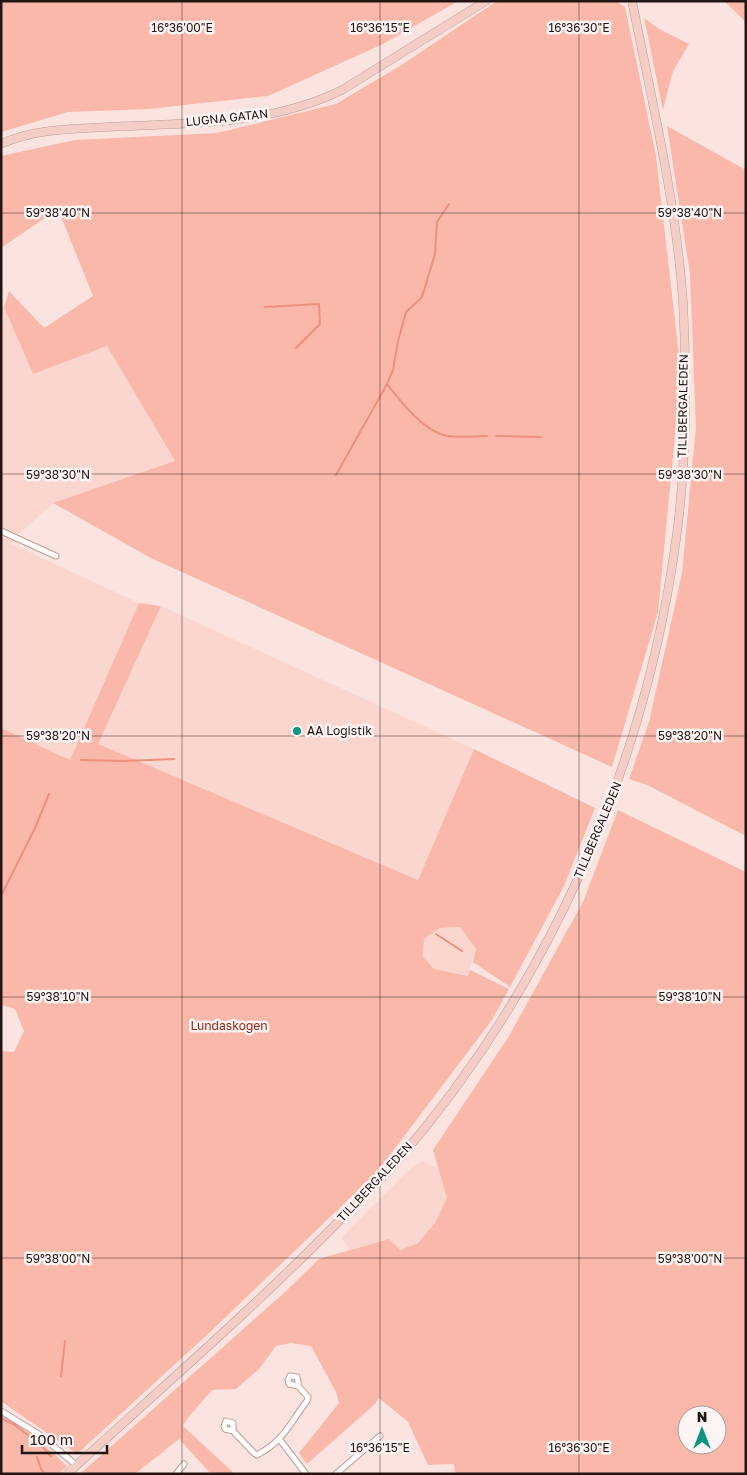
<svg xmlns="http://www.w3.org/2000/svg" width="747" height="1475" viewBox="0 0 747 1475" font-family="'Golos Text',sans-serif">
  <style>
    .built { fill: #fbd6ce }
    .green { fill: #f9b8aa; fill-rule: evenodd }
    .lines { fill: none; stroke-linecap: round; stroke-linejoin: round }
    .stream { stroke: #ed917e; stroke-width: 2 }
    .minor-casing { stroke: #bf9c95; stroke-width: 7 }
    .secondary-casing { stroke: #bf9c95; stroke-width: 9 }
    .minor { stroke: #fff; stroke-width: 5 }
    .secondary { stroke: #f4cdc7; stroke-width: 8 }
    .ticks { fill: none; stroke: #221513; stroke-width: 1; stroke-opacity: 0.45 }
    .poi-dot { fill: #0c9580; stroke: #fdf5f4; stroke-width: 2 }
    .labels { text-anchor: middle; stroke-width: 5; stroke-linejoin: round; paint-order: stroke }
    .street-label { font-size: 12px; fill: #221513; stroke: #fdf5f4 }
    .poi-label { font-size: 12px; fill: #221513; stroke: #fdf5f4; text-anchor: start }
    .park-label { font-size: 12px; fill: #8f2312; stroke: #fdf5f4 }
    .ticks-label { font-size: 12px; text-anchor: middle; fill: #221513; stroke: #fdf5f4; stroke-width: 5; stroke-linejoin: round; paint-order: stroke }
  </style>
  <rect width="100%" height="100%" fill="#fbe4df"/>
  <!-- built -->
  <path class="built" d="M1 305 4 307 33 374 107 345 175 462 53 503 15 538 12 544 139 603 70 760 1 728Z
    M161 606 474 749 418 880 97 744Z
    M460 927 476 949 468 976 434 969 423 957 424 939 440 928Z
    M423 1161 440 1170 447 1198 435 1223 418 1243 399 1250 389 1239 349 1250 342 1237 414 1165Z"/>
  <!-- green -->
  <path class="green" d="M1 1H458L383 44 268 96 148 109 68 112 1 132Z
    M497 1H616L625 7 656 156 681 373 658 612 612 767 151 558 53 503 175 461 107 346 33 374 4 307 9 291 44 328 93 296 58 209 1 248V156L75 140 217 133 336 104 403 64Z
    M724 1H746V22Z
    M644 18 659 29 689 44 673 71 663 110Z
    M667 126 746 170V836L647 785 629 779 649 722 682 573 696 427 690 274Z
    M139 603 161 606 98 744 418 880 474 749 595 808 564 886 510 987 473 962 476 949 460 927 440 928 424 939 423 957 434 969 468 976 470 970 509 989 492 1020 377 1172 209 1333 77 1454 1 1401V1051L14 1052 24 1031 15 1009 1 1005V728L70 760Z
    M618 810 746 872V1474H455L454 1464 428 1465 408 1422 379 1398 375 1404 307 1464 299 1453 339 1403 336 1392 311 1346 291 1343 276 1346 259 1369 236 1389 212 1390 187 1419 183 1426 235 1474H211L179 1439 135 1474H80L286 1291 319 1259 389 1239 400 1250 418 1243 435 1223 447 1198 433 1150 509 1036 583 902ZM687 1415H717V1445H687Z
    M1 1415C26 1428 47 1447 67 1466L59 1474H1Z"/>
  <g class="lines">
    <!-- stream -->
    <path class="stream" d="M265 307 319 304 320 324 296 348
      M387 384 393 370 398 341 406 312 422 297 435 254 437 222 449 204
      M496 436 541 437
      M336 475 387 384C401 402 424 432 448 436 461 438 475 436 487 436
      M81 760 124 761 174 759
      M1 896 35 828 49 794
      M436 934 462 951
      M61 1376 65 1341
      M1 1418 15 1425 29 1436
      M37 1441 51 1456
      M37 1457 41 1469 45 1474"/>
    <defs>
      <path id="minor" d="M1 531 56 556
        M1 1411 40 1435 76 1465
        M233 1431V1423L226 1421 224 1426 225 1429 233 1431 254 1453 257 1455C285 1440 289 1424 307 1401L308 1397 298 1386 289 1384 288 1380 290 1376 297 1377 298 1381V1386
        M280 1440 306 1474
        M176 1474 184 1464
        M336 1474 380 1436"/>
      <path id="secondary" d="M1 144C33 129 72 129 106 127 186 123 269 126 342 90L486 1
        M67 1474C159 1390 253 1309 340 1220 360 1199 381 1180 399 1159 549 985 645 767 676 540 687 462 687 381 683 302 676 201 652 101 632 1"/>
    </defs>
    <!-- minor casing -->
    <use href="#minor" class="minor-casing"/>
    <!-- secondary casing -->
    <use href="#secondary" class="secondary-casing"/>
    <!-- minor -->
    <use href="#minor" class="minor"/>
    <!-- secondary -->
    <use href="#secondary" class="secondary"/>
  </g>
  <!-- ticks -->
  <path class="ticks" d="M182 1V1474M380 1V1474M579 1V1474M1 213H746M1 474H746M1 736H746M1 997H746M1 1258H746"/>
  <!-- markers -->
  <circle class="poi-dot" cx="297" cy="731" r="5"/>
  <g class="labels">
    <!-- street labels -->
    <g class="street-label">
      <text transform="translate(227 118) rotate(-6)" y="4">LUGNA GATAN</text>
      <text transform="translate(683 406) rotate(-89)" y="4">TILLBERGALEDEN</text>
      <text transform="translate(598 830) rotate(-67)" y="4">TILLBERGALEDEN</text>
      <text transform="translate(375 1182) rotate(-47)" y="4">TILLBERGALEDEN</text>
    </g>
    <!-- poi labels -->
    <g class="poi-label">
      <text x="307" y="735">AA Logistik</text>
    </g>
    <!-- park labels -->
    <g class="park-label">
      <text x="229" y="1030">Lundaskogen</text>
    </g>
  </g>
  <g class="ticks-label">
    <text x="182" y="32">16°36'00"E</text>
    <text x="380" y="32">16°36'15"E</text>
    <text x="579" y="32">16°36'30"E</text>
    <text x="58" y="217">59°38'40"N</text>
    <text x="690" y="217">59°38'40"N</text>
    <text x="58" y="479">59°38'30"N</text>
    <text x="690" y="479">59°38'30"N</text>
    <text x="58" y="740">59°38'20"N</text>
    <text x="690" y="740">59°38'20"N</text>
    <text x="58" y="1001">59°38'10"N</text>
    <text x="690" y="1001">59°38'10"N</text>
    <text x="58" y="1263">59°38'00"N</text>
    <text x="690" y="1263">59°38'00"N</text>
    <text x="380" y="1452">16°36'15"E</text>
    <text x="579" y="1452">16°36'30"E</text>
  </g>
  <!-- border -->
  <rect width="747" height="1475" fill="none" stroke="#221513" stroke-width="5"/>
  <!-- north arrow -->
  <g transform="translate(702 1430)"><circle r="24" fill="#fdf5f4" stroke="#a59b9a"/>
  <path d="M0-4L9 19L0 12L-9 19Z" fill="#0c9580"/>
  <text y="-8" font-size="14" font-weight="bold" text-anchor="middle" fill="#221513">N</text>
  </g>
  <!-- scale -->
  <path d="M22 1445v8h85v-8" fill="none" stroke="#221513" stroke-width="2.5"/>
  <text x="30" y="1445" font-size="15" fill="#221513" stroke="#fdf5f4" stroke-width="4" paint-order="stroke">100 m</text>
</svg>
